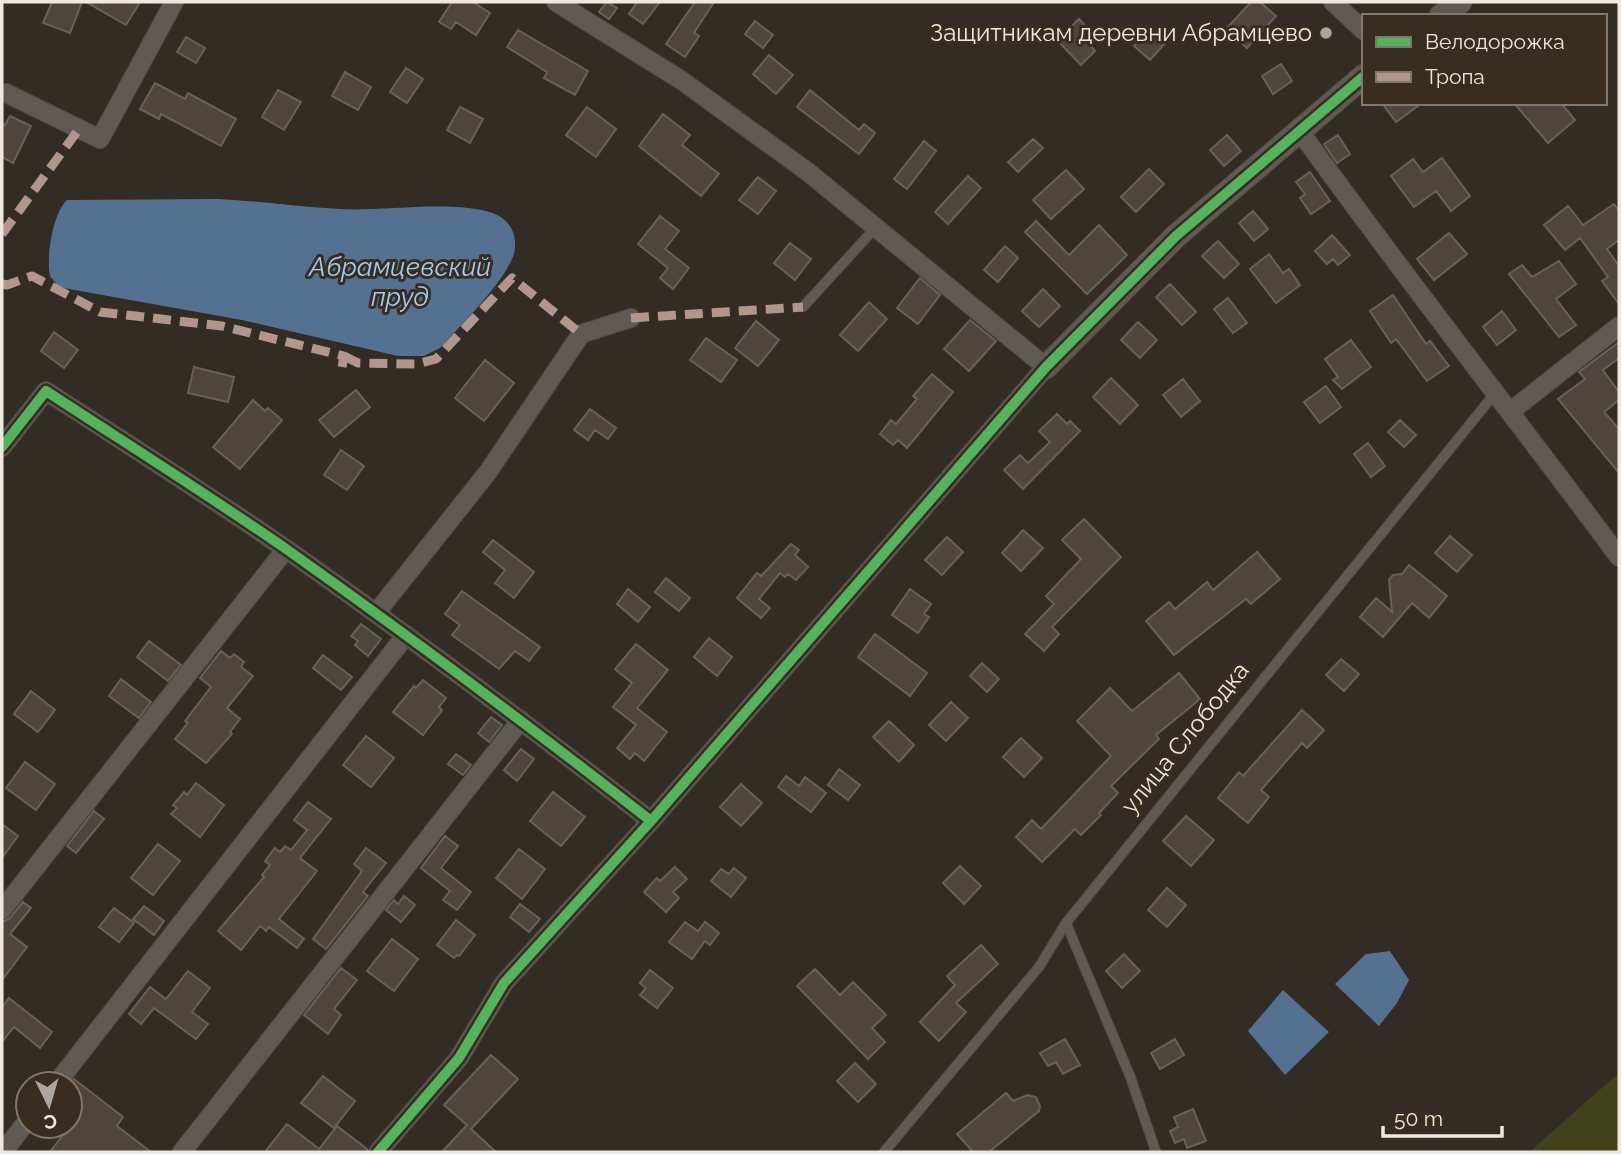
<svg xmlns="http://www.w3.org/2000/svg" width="1621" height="1154" viewBox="0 0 1621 1154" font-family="Raleway,sans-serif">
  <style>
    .green { fill: #40421c }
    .water { fill: #557191 }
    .building { fill: #4e453c; stroke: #67615b; stroke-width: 2 }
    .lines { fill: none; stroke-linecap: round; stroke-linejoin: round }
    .service-casing { stroke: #4f4a44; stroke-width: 11 }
    .minor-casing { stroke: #4f4a44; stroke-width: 20 }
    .tertiary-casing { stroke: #4f4a44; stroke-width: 25 }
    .service { stroke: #5f5a54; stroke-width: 9 }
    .minor { stroke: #5f5a54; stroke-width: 18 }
    .tertiary { stroke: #5f5a54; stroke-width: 23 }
    .quiet { stroke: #b2968c; stroke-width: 9; stroke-dasharray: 18 9; stroke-linecap: butt }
    .cycleway-casing { stroke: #382d1f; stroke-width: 15 }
    .cycleway { stroke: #56b35d; stroke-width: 10 }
    .poi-dot { fill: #ada69e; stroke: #382d1f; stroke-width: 2.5 }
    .labels { text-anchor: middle; stroke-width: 6; stroke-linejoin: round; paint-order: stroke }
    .poi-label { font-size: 24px; fill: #efe8df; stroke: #382d1f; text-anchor: end }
    .street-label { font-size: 24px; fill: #efe8df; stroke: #382d1f }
    .water-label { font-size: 26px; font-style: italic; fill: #a3cbf9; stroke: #382d1f }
  </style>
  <rect width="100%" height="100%" fill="#322c25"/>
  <!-- green -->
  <path class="green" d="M1619 1073V1152H1529Z"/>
  <!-- water -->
  <path class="water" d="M218 199C259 201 299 207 340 209 382 212 464 198 499 216 510 222 516 234 515 247 515 272 458 328 440 348L424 356H398L242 320 69 289 58 286 50 276C46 256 53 213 67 200Z
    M1390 951 1409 980 1397 1003 1379 1026 1335 984 1366 954Z
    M1283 990 1329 1032 1285 1075 1248 1031Z"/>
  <!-- building -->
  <path class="building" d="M52 2H82L70 33 43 23Z
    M86 2H140L126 25Z
    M452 2H473L490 13 476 35 456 22 451 29 439 22Z
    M607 2 617 8 609 19 599 12Z
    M637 2H660L643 24 629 14Z
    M695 2H714L694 33 699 36 685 57 666 44Z
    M1251 2H1260L1276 16 1247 48 1226 29Z
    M1079 19 1093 34 1086 41 1095 51 1081 65 1057 40Z
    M755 21 773 35 763 48 745 34Z
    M1149 29 1165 43 1150 60 1134 46Z
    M518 30 588 71 575 95 544 78 547 72 507 47Z
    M186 37 205 48 196 63 177 52Z
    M769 55 793 75 776 94 753 74Z
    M1281 64 1292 81 1273 94 1262 76Z
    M406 68 423 79 407 103 390 92Z
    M345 72 371 87 358 110 332 96Z
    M155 83 185 99 188 93 236 119 221 146 161 114 159 119 140 109Z
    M278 90 301 102 284 130 262 117Z
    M810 90 859 130 864 124 875 133 859 154 797 107Z
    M1382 103H1422L1396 122Z
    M1514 103H1561L1575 120 1548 143Z
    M460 107 483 119 470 143 447 130Z
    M587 107 616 129 596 157 566 135Z
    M663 114 690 135 682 145 719 174 701 196 639 146Z
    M10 116 31 126 13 163 2 157V123L5 125Z
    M1227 135 1241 151 1224 166 1210 150Z
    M1338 135 1350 154 1337 163 1324 144Z
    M1033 139 1043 148 1018 172 1008 162Z
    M924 141 936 151 907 189 894 179Z
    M1442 158 1470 196 1451 211 1436 191 1414 207 1391 176 1413 159 1423 172Z
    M1149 169 1164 184 1136 212 1121 197Z
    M1066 170 1084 189 1051 219 1033 200Z
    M1310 172 1330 201 1311 214 1300 198 1305 194 1296 182Z
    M968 176 981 188 948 224 935 212Z
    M758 177 776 191 758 214 739 200Z
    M1614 204 1619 211V240L1607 249 1619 266V304L1602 281 1608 277 1580 238 1565 250 1544 225 1568 206 1583 225Z
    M1253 211 1268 229 1254 241 1239 223Z
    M660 216 679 231 665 249 689 268 673 289 660 278 668 268 638 244Z
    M1036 221 1069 255 1099 225 1127 255 1087 294 1025 232Z
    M1449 233 1467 254 1434 280 1417 259Z
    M1332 235 1350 255 1338 265 1333 259 1327 264 1315 251Z
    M1218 241 1239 264 1224 278 1202 256Z
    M790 243 811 259 795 280 774 263Z
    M1005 246 1018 258 998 282 984 270Z
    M1269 254 1283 273 1289 269 1300 285 1276 303 1250 269Z
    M1559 261 1576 284 1556 299 1576 325 1559 337 1509 274 1522 265 1532 277Z
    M920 278 940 295 918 324 897 308Z
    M1170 284 1196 312 1182 325 1156 297Z
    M1043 289 1060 306 1039 327 1022 311Z
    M1393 295 1426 344 1430 341 1449 366 1427 381 1396 339 1391 343 1370 311Z
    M1228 298 1247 323 1233 333 1214 309Z
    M869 302 887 319 858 351 840 335Z
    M1502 311 1516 330 1497 345 1483 327Z
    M970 320 996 341 969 371 944 349Z
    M756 321 779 340 758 366 735 348Z
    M1138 322 1157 340 1140 358 1121 340Z
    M54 332 78 350 64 368 41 351Z
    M706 338 737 360 721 382 690 360Z
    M1351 340 1371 367 1342 389 1333 380 1338 377 1325 359Z
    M1619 342V358L1603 370 1619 392V400L1604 412 1619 429V473L1558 399 1585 379 1579 372Z
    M485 360 514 383 484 421 455 398Z
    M194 367 234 377 228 402 188 393Z
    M932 374 953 392 907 448 898 440 893 445 880 434 891 420 896 424 917 399 913 396Z
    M1111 378 1138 405 1120 424 1093 397Z
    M1183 379 1200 401 1181 417 1163 395Z
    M1326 386 1341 407 1320 423 1304 402Z
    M356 390 370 407 334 437 319 420Z
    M253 400 265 411 268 408 282 420 240 469 213 447Z
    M590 409 616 428 608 439 595 430 588 440 574 430Z
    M1057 414 1067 424 1070 421 1080 431 1023 489 1004 470 1020 455 1028 463 1050 442 1039 431Z
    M1400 420 1416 435 1404 447 1388 432Z
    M1368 443 1385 466 1371 477 1354 454Z
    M341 450 364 466 347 490 324 475Z
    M1084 519 1121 557 1052 627 1059 634 1044 651 1025 634 1054 604 1046 596 1081 559 1062 540Z
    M1023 530 1043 548 1021 571 1002 553Z
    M1450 536 1472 555 1457 572 1435 553Z
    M947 537 963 552 942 575 925 560Z
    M493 540 534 572 514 598 495 583 505 570 483 552Z
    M791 544 799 550 795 555 808 567 796 580 788 574 785 577 780 573 759 599 770 608 761 618 737 598 757 573 761 576Z
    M1257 552 1280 579 1251 604 1246 599 1174 655 1146 621 1169 602 1175 609 1207 582 1213 590Z
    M1409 565 1447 596 1429 618 1412 603 1383 637 1360 617 1376 598 1392 612 1389 580 1393 575 1402 574Z
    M666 578 690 598 679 611 655 592Z
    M628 589 650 607 638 622 617 604Z
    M910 589 931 604 924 614 929 617 918 633 892 615Z
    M462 591 540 647 529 661 515 651 499 669 452 635 460 625 445 614Z
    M361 624 381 639 368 656 355 645 358 641 351 636Z
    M875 634 927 673 910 696 858 657Z
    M709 638 732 657 717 676 694 657Z
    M149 641 181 665 168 681 137 657Z
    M636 644 668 670 637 708 667 732 644 761 635 753 630 759 617 748 636 725 613 707 632 683 615 669Z
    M221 651 230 658 234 654 244 662 241 667 253 676 227 708 240 719 230 732 232 734 206 763 175 739 188 723 185 721 211 687 200 678Z
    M323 655 352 677 341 690 313 668Z
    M1341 659 1359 674 1344 691 1326 675Z
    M982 663 999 679 987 692 970 676Z
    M1179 673 1200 699 1156 735 1159 739 1111 786 1118 793 1099 813 1101 815 1081 835 1075 829 1042 862 1016 837 1032 820 1041 829 1111 756 1077 721 1110 688 1132 711Z
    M121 679 151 702 139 718 109 696Z
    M423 680 446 698 439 707 442 710 423 735 393 712 414 686 416 688Z
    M31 691 55 710 38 732 14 714Z
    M951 702 968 718 946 741 929 725Z
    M1302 710 1324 730 1307 748 1302 743 1261 790 1269 797 1248 823 1218 798 1239 772 1243 776Z
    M491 717 502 725 489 742 478 733Z
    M889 721 914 745 899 762 873 737Z
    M366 736 394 758 371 787 343 765Z
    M1021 738 1042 758 1024 777 1003 757Z
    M521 749 534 759 517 781 504 770Z
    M456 754 471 765 463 775 448 764Z
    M25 762 55 784 36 810 6 788Z
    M839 769 860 785 848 800 828 785Z
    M786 776 799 786 805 777 826 793 811 812 778 787Z
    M196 783 224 805 200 837 171 814 177 808 173 805 184 792 187 795Z
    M741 784 762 803 741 826 720 807Z
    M553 792 585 817 561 846 530 821Z
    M308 802 331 819 300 858 317 871 279 919 304 939 297 948 269 927 266 931 260 926 241 950 218 931 264 877 262 875 270 865 265 861 275 848 280 852 285 846 291 850 307 830 294 820Z
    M94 811 104 819 76 853 67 846Z
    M1186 816 1214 840 1191 866 1163 841Z
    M2 824 18 836 2 858Z
    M445 836 458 846 441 868 471 892 457 910 443 900 450 891 421 868Z
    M158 844 180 861 153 895 131 878Z
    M366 848 386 863 363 892 368 896 326 949 313 939 362 871 354 864Z
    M519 849 545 869 522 899 496 878Z
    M960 866 981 886 964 904 943 883Z
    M675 867 687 879 673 892 679 898 666 912 644 892 657 878 660 881Z
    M734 868 746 878 731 897 711 881 721 869 729 874Z
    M1167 888 1186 905 1167 927 1148 910Z
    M404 896 415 905 401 922 386 910 394 900 398 904Z
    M23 902 31 908 10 934 27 947 2 980V922L10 918Z
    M520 904 540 919 529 932 510 917Z
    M144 906 164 921 154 935 133 919Z
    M114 908 134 923 119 942 99 927Z
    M456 920 475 935 459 956 457 955 454 958 437 945Z
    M685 922 698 931 705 922 719 933 710 945 705 941 692 959 669 942Z
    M392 939 418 959 394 991 367 971Z
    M981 945 998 964 956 1003 966 1012 939 1041 920 1022 955 985 947 976Z
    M1124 954 1140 971 1122 988 1106 971Z
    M341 968 357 980 334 1009 341 1015 328 1034 304 1015Z
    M815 969 840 995 853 982 886 1015 872 1028 885 1042 868 1059 797 986Z
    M650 970 673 988 657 1008 640 995 646 988 640 983Z
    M188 971 210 988 192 1012 208 1024 196 1039 154 1008 141 1024 129 1014 150 987 166 999Z
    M9 998 52 1032 40 1048 14 1027 2 1042V1007Z
    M1065 1039 1080 1065 1063 1074 1056 1062 1048 1066 1040 1053Z
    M1175 1039 1184 1055 1160 1069 1151 1053Z
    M491 1055 518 1079 471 1129 496 1152H442L467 1125 444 1105Z
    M855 1063 876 1084 858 1102 837 1081Z
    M323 1076 355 1101 334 1128 301 1103Z
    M74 1079 123 1117 117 1126 151 1152H50L77 1117 74 1115 78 1109 70 1103V1085Z
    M1006 1093 1013 1101 1027 1095 1036 1097 1040 1106 1039 1111 989 1152H973L957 1134Z
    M1193 1109 1206 1141 1187 1148 1184 1139 1175 1143 1170 1131 1178 1127 1174 1117Z
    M287 1124 319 1149 337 1126 367 1149V1152H265Z"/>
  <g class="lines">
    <defs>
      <path id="service" d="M803 307 877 226
        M884 1152 1039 967 1066 923
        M1156 1152 1130 1076 1066 923 1496 392"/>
      <path id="minor" d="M1333 2 1364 31
        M6 93 100 139 174 2
        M1299 130C1403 275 1513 414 1619 557
        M1511 411 1619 326
        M2 447 46 391C127 444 210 496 289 551 412 638 532 728 651 821
        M376 613 488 472 581 334 631 318
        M2 910 286 549
        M56 1084 406 635
        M3 1152 28 1120
        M182 1152 521 720
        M378 1152 459 1058 504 983 651 821 1046 367 808 172 681 80 556 2"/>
      <path id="tertiary" d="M1441 16 1460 2
        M1046 367 1176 236 1364 76"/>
    </defs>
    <!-- service casing -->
    <use href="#service" class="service-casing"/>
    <!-- minor casing -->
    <use href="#minor" class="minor-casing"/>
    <!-- tertiary casing -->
    <use href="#tertiary" class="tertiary-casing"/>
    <!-- service -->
    <use href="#service" class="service"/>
    <!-- minor -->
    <use href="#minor" class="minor"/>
    <!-- tertiary -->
    <use href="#tertiary" class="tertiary"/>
    <!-- quiet -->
    <path class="quiet" d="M2 234 79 129
      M2 284 7 285 32 276 100 312 222 326 344 356 342 367
      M631 318 803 307
      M344 356 358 363 417 364 436 359 512 278 581 334"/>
    <defs>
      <path id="cycleway" d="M2 447 46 391C127 444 210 496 289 551 412 638 532 728 651 821
        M378 1152 459 1058 504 983 651 821 1046 367 1176 236 1364 76"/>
    </defs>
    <!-- cycleway casing -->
    <use href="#cycleway" class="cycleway-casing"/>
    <!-- cycleway -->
    <use href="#cycleway" class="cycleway"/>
  </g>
  <!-- markers -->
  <circle class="poi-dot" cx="1326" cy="33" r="7"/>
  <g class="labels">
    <!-- poi labels -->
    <g class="poi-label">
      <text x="1312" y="41">Защитникам деревни Абрамцево</text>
    </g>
    <!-- street labels -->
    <g class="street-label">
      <text transform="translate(1185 738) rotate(-51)" y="8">улица Слободка</text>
    </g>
    <!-- water labels -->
    <g class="water-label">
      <text x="400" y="276">Абрамцевский<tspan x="400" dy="30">пруд</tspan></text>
    </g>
  </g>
  <!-- border -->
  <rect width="1621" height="1154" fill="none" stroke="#efe8df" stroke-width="7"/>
  <!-- legend -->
  <rect x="1362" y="14" width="245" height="91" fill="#382d1f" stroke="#81786c" stroke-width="2"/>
  <rect x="1376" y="37" width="35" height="10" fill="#56b35d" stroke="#81786c" stroke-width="2"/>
  <text x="1425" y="49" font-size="21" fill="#efe8df">Велодорожка</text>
  <rect x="1376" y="72" width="35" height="10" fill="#b2968c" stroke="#81786c" stroke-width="2"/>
  <text x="1425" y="84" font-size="21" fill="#efe8df">Тропа</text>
  <!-- north arrow -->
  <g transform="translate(49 1105) rotate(175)"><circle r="33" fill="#382d1f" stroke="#81786c" stroke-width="2"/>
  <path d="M0-5L12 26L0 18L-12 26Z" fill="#ada69e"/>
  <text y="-10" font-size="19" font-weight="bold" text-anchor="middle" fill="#efe8df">С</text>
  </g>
  <!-- scale -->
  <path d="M1383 1126v10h119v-10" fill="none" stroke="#efe8df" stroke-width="3.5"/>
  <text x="1394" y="1126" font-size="21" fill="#efe8df" stroke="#382d1f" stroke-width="5" paint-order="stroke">50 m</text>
</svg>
